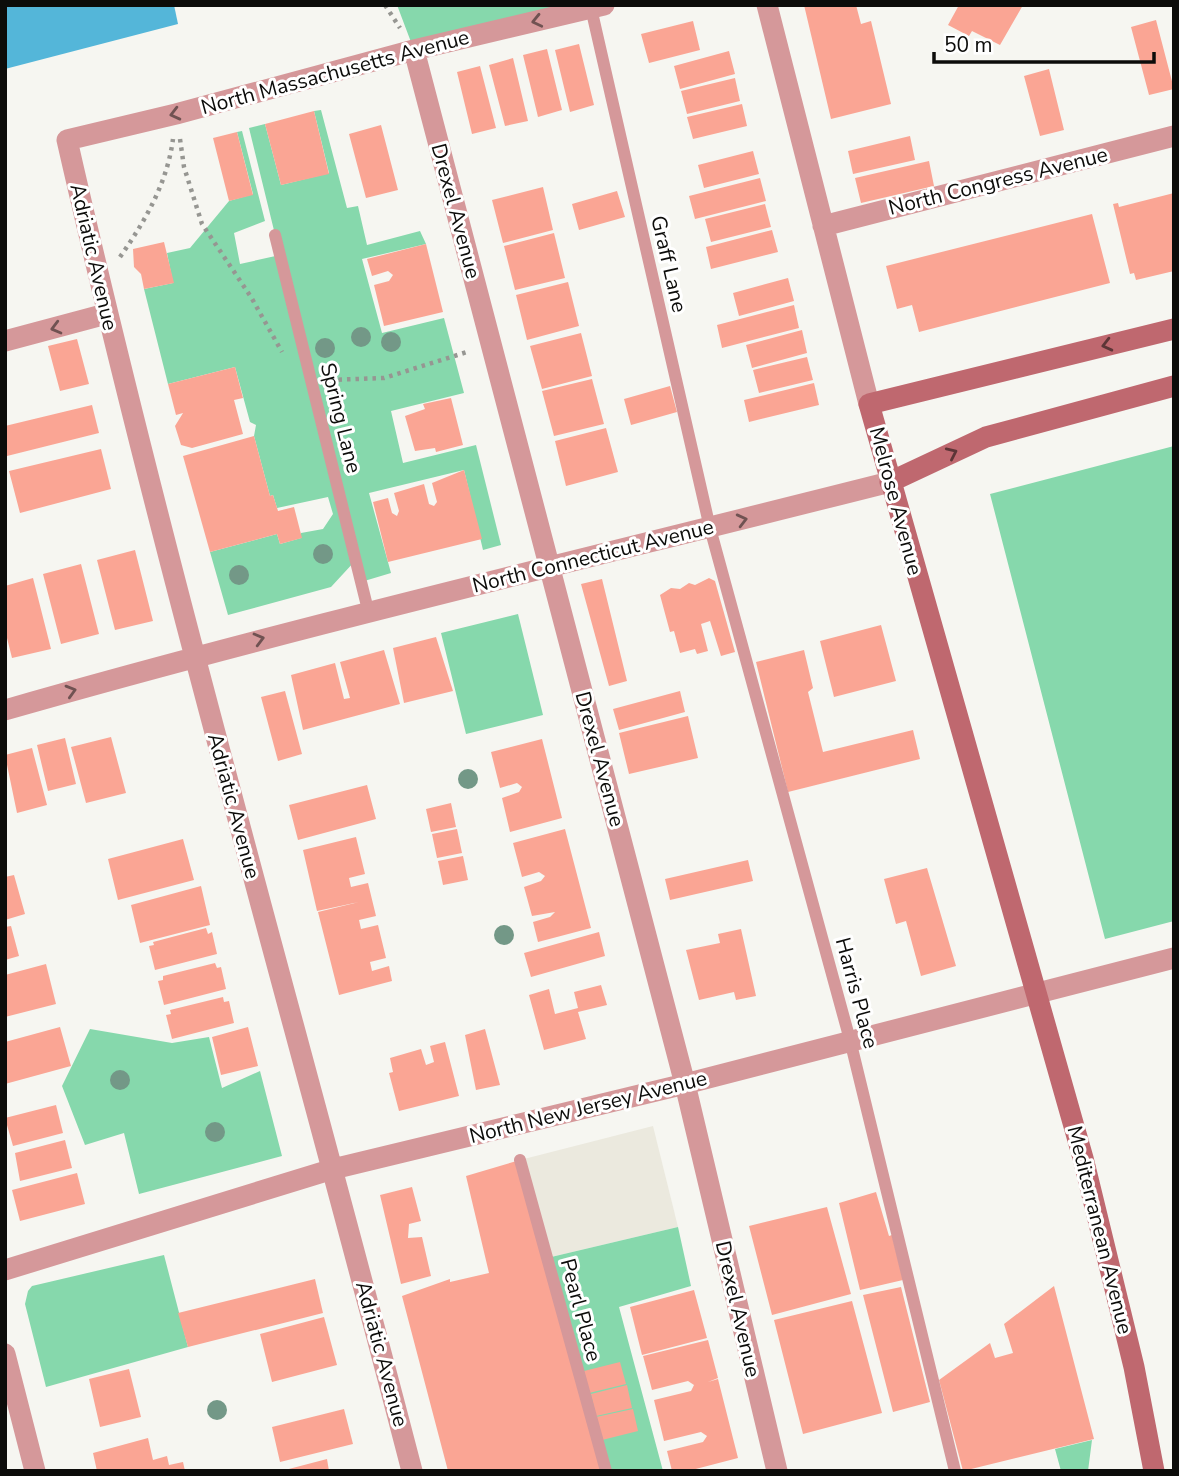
<svg xmlns="http://www.w3.org/2000/svg" width="1179" height="1476" viewBox="0 0 1179 1476" font-family="'Nunito Sans',sans-serif">
  <style>
    .built { fill: #ebe9de }
    .green { fill: #86d8ac }
    .water { fill: #54b6d9 }
    .building { fill: #faa594 }
    .lines { fill: none; stroke-linecap: round; stroke-linejoin: round }
    .path { stroke: #969692; stroke-width: 4.5; stroke-dasharray: 3.5 5; stroke-linecap: butt }
    .lane { stroke: #d5989a; stroke-width: 12 }
    .street { stroke: #d5989a; stroke-width: 21 }
    .secondary { stroke: #bf686f; stroke-width: 21 }
    .tree { fill: #739887 }
    .oneway { stroke: #705252 }
    .oneway2 { stroke: #5d3537 }
    .labels { text-anchor: middle; stroke-width: 6; stroke-linejoin: round; paint-order: stroke }
    .street-label { font-size: 21px; fill: #0c0c0a; stroke: #fff }
  </style>
  <rect width="100%" height="100%" fill="#f6f6f1"/>
  <!-- built -->
  <path class="built" d="M653 1126 678 1227 547 1258 520 1160Z"/>
  <!-- green -->
  <path class="green" d="M397 5H604L414 50Z
    M321 110 347 208 358 206 367 245 420 231 426 244 362 259 382 333 444 318 464 393 391 411 403 463 476 445 501 545 483 550 464 470 369 493 391 573 361 582 355 561 331 587 228 615 210 552 277 534 280 544 301 538V533L323 529 333 514 328 497 277 508 273 495 270 496 254 436 256 425 250 422 235 367 168 384 144 289 173 283 167 253 190 248 229 201 253 194 237 132 242 131 265 221 234 233 240 264 280 255 249 128 265 124 281 185 329 173 314 111Z
    M1174 446V921L1105 939 990 494Z
    M518 614 543 715 466 734 441 633Z
    M90 1029 172 1043 209 1037 222 1088 260 1071 282 1156 139 1194 124 1133 85 1145 62 1086Z
    M678 1227 691 1286 619 1307 663 1471H606L547 1258Z
    M164 1255 188 1347 46 1387 25 1304 28 1291 32 1286Z
    M1092 1440 1088 1471H1061L1055 1449Z"/>
  <!-- water -->
  <path class="water" d="M5 5H174L178 24 5 69Z"/>
  <!-- building -->
  <path class="building" d="M804 5H856L861 24 871 21 891 104 831 119Z
    M959 5H1023L1000 45 972 31 969 36 948 25Z
    M1156 20 1174 89 1149 95 1131 27Z
    M693 21 700 50 649 63 641 34Z
    M579 44 594 105 570 112 555 50Z
    M547 49 562 110 538 117 523 55Z
    M729 51 735 74 680 89 674 66Z
    M513 58 528 121 505 126 489 65Z
    M480 66 496 128 472 134 457 72Z
    M1049 69 1064 130 1040 136 1024 76Z
    M735 78 740 101 687 114 681 91Z
    M742 104 747 126 693 139 687 117Z
    M314 111 329 174 281 185 265 124Z
    M381 125 398 190 366 198 349 134Z
    M237 132 253 195 229 201 213 138Z
    M910 136 915 160 853 174 848 151Z
    M753 151 759 174 704 188 698 165Z
    M929 161 934 186 861 203 855 178Z
    M760 178 766 201 695 219 689 196Z
    M543 187 553 230 503 243 492 200Z
    M617 191 625 217 579 230 572 204Z
    M1174 193V271L1136 280 1134 273 1130 274 1113 204 1118 203 1119 207Z
    M765 204 771 227 711 242 705 219Z
    M1092 214 1110 283 919 332 912 305 897 309 886 266Z
    M772 230 778 252 711 269 706 247Z
    M554 233 565 278 515 290 504 246Z
    M164 242 174 283 144 289 141 274 134 267 133 249Z
    M426 244 443 312 384 326 374 285 389 281 393 275 388 271 372 276 367 259Z
    M788 278 794 301 739 316 733 293Z
    M568 282 579 326 527 340 516 295Z
    M794 305 799 328 722 348 717 325Z
    M802 330 807 353 752 368 746 345Z
    M581 333 592 376 542 389 530 346Z
    M77 339 89 384 60 391 48 346Z
    M807 357 813 380 759 393 753 370Z
    M235 367 243 398 234 400 243 434 192 448 181 445 175 426 183 413 176 415 168 384Z
    M592 379 604 424 554 436 542 391Z
    M814 383 819 405 749 422 744 400Z
    M670 386 677 412 631 425 624 399Z
    M451 398 463 445 436 452 435 448 415 451 405 416 425 409 423 404Z
    M92 405 99 433 7 456 5 426Z
    M606 428 618 472 566 486 555 441Z
    M254 436 270 496 273 495 278 511 294 507 302 538 280 544 277 534 210 552 183 456Z
    M101 449 111 489 20 513 9 471Z
    M464 470 482 539 388 562 373 502 388 498 392 513 397 516 399 511 394 493 424 484 429 504 434 506 437 502 432 483Z
    M135 550 153 621 115 630 97 560Z
    M81 564 99 634 61 644 43 574Z
    M33 578 51 649 12 658 5 630V586Z
    M709 578 715 581 735 652 721 656 710 621 701 624 708 651 697 654 695 649 680 653 674 631 670 632 660 595 671 588 680 589 689 583 695 585Z
    M602 579 627 681 609 686 581 584Z
    M881 625 896 681 834 697 820 641Z
    M436 637 453 691 404 703 393 648Z
    M384 650 400 704 303 730 291 675 335 663 344 699 350 698 340 662Z
    M804 650 813 688 808 692 823 752 913 730 920 759 788 792 756 662Z
    M285 691 302 754 278 761 261 697Z
    M680 691 685 712 619 730 613 709Z
    M688 716 698 758 629 774 619 733Z
    M111 737 126 793 86 803 71 747Z
    M65 738 76 784 48 791 37 745Z
    M542 739 562 818 510 832 502 798 519 792 522 787 517 783 500 788 491 752Z
    M32 748 47 805 17 813 5 755Z
    M367 785 376 819 298 840 289 805Z
    M451 803 456 827 431 832 426 809Z
    M457 829 462 853 437 858 432 834Z
    M565 829 591 928 538 942 533 922 550 917 555 912 532 916 524 887 541 881 545 876 539 872 522 877 513 843Z
    M356 837 365 874 349 878 351 887 368 883 376 916 359 920 361 929 378 925 386 958 370 962 372 971 389 966 392 981 339 995 318 912 359 902 317 911 303 850Z
    M183 839 194 880 118 900 108 859Z
    M463 856 468 880 443 885 438 861Z
    M748 860 753 881 670 900 665 879Z
    M927 868 956 966 921 976 906 921 896 924 884 879Z
    M14 875 25 914 5 920V877Z
    M201 886 210 925 140 943 131 905Z
    M11 926 19 956 5 960V927Z
    M206 928 208 934 212 932 217 954 155 970 149 946 154 945 153 942Z
    M741 929 756 996 736 1000 734 992 699 1000 686 950 720 943 718 934Z
    M599 932 605 956 531 977 524 953Z
    M215 963 217 968 221 967 226 989 164 1005 158 981 163 980V976Z
    M46 964 56 1004 5 1017V975Z
    M601 985 607 1005 578 1012 586 1039 544 1050 529 995 549 989 555 1014 578 1008 574 992Z
    M223 997 224 1002 229 1001 234 1023 172 1039 166 1015 171 1014 170 1010Z
    M60 1027 71 1066 5 1084V1042Z
    M248 1027 258 1066 221 1075 212 1037Z
    M485 1029 500 1085 476 1090 465 1035Z
    M445 1042 459 1096 399 1111 389 1073 393 1072 390 1058 421 1049 426 1065 434 1062 430 1046Z
    M56 1105 63 1133 13 1146 5 1118Z
    M65 1140 72 1168 20 1181 15 1153Z
    M520 1160 606 1471H448L402 1296 450 1279V1282L489 1273 466 1176Z
    M77 1173 85 1204 20 1221 12 1190Z
    M412 1187 421 1221 409 1224 408 1238 422 1237 431 1276 401 1284 380 1195Z
    M876 1192 889 1236 892 1235 903 1280 860 1290 839 1203Z
    M827 1207 851 1294 772 1315 749 1226Z
    M315 1279 323 1313 188 1347 178 1313Z
    M1054 1286 1094 1439 963 1471 939 1380 990 1343 995 1358 1013 1353 1004 1324Z
    M901 1287 930 1402 893 1412 863 1295Z
    M694 1290 707 1338 642 1355 630 1307Z
    M852 1301 882 1413 803 1434 774 1320Z
    M324 1317 337 1365 272 1382 260 1334Z
    M708 1340 718 1378 708 1382 718 1379 738 1458 688 1471H672L667 1451 703 1442 707 1436 701 1432 664 1441 654 1400 691 1391 694 1385 688 1381 652 1390 643 1356Z
    M620 1362 626 1384 589 1393 584 1371Z
    M129 1369 141 1417 100 1427 89 1379Z
    M627 1385 632 1408 596 1416 591 1394Z
    M344 1409 353 1444 280 1462 272 1427Z
    M633 1409 638 1431 602 1440 596 1417Z
    M148 1438 153 1460 167 1456 169 1465 183 1462 185 1471H97L93 1453Z
    M327 1459 329 1471H285V1470Z"/>
  <g class="lines">
    <!-- path -->
    <path class="path" d="M385 5 400 28
      M180 139 184 167 202 224 251 297 282 352
      M120 257C145 221 167 184 173 139
      M330 380 384 378 467 352"/>
    <!-- lane -->
    <path class="lane" d="M591 8 710 528 850 1040 955 1471
      M275 235 368 610
      M520 1160 606 1471"/>
    <!-- street -->
    <path class="street" d="M767 5 869 404
      M414 50 685 1084 777 1471
      M823 226 1174 136
      M5 341 106 314
      M5 710C298 626 594 557 890 482
      M5 1270 333 1169 685 1084 1174 958
      M5 1354 35 1471
      M412 1471C297 1027 169 587 67 140L176 114 414 50 604 5"/>
    <!-- secondary -->
    <path class="secondary" d="M890 482 986 437 1174 386
      M1154 1471 1134 1367 1083 1158 869 404 1174 329"/>
  </g>
  <!-- trees -->
  <g class="tree">
    <circle cx="361" cy="337" r="10"/>
    <circle cx="391" cy="342" r="10"/>
    <circle cx="325" cy="348" r="10"/>
    <circle cx="323" cy="554" r="10"/>
    <circle cx="239" cy="575" r="10"/>
    <circle cx="468" cy="779" r="10"/>
    <circle cx="504" cy="935" r="10"/>
    <circle cx="120" cy="1080" r="10"/>
    <circle cx="215" cy="1132" r="10"/>
    <circle cx="217" cy="1410" r="10"/>
  </g>
  <!-- one-way arrows -->
  <defs><path id="oneway-chevron" d="M-2-3.5L2.5 0L-2 3.5" fill="none" stroke-width="1.6" stroke-linecap="round" stroke-linejoin="round" transform="scale(1.75)"/></defs>
  <g class="oneway">
    <use href="#oneway-chevron" transform="translate(537 21) rotate(167)"/>
    <use href="#oneway-chevron" transform="translate(175 114) rotate(166)"/>
    <use href="#oneway-chevron" transform="translate(56 328) rotate(165)"/>
    <use href="#oneway-chevron" transform="translate(742 520) rotate(-14)"/>
    <use href="#oneway-chevron" transform="translate(259 639) rotate(-15)"/>
    <use href="#oneway-chevron" transform="translate(71 691) rotate(-16)"/>
  </g>
  <g class="oneway2">
    <use href="#oneway-chevron" transform="translate(1107 345) rotate(166)"/>
    <use href="#oneway-chevron" transform="translate(952 453) rotate(-25)"/>
  </g>
  <g class="labels">
    <!-- street labels -->
    <g class="street-label">
      <text transform="translate(335 72) rotate(-15)" y="7">North Massachusetts Avenue</text>
      <text transform="translate(998 181) rotate(-14)" y="7">North Congress Avenue</text>
      <text transform="translate(456 211) rotate(75)" y="7">Drexel Avenue</text>
      <text transform="translate(94 257) rotate(77)" y="7">Adriatic Avenue</text>
      <text transform="translate(669 264) rotate(77)" y="7">Graff Lane</text>
      <text transform="translate(341 418) rotate(76)" y="7">Spring Lane</text>
      <text transform="translate(896 501) rotate(75)" y="7">Melrose Avenue</text>
      <text transform="translate(593 556) rotate(-14)" y="7">North Connecticut Avenue</text>
      <text transform="translate(600 759) rotate(75)" y="7">Drexel Avenue</text>
      <text transform="translate(234 806) rotate(75)" y="7">Adriatic Avenue</text>
      <text transform="translate(857 993) rotate(75)" y="7">Harris Place</text>
      <text transform="translate(588 1107) rotate(-14)" y="7">North New Jersey Avenue</text>
      <text transform="translate(1100 1230) rotate(76)" y="7">Mediterranean Avenue</text>
      <text transform="translate(738 1309) rotate(77)" y="7">Drexel Avenue</text>
      <text transform="translate(581 1310) rotate(75)" y="7">Pearl Place</text>
      <text transform="translate(382 1354) rotate(75)" y="7">Adriatic Avenue</text>
    </g>
  </g>
  <!-- border -->
  <rect width="1179" height="1476" fill="none" stroke="#0c0c0a" stroke-width="14"/>
  <!-- scale -->
  <path d="M934 52v10h220v-10" fill="none" stroke="#0c0c0a" stroke-width="3.5"/>
  <text x="944" y="52" font-size="21" fill="#0c0c0a" stroke="#ffffff" stroke-width="5" paint-order="stroke">50 m</text>
</svg>
